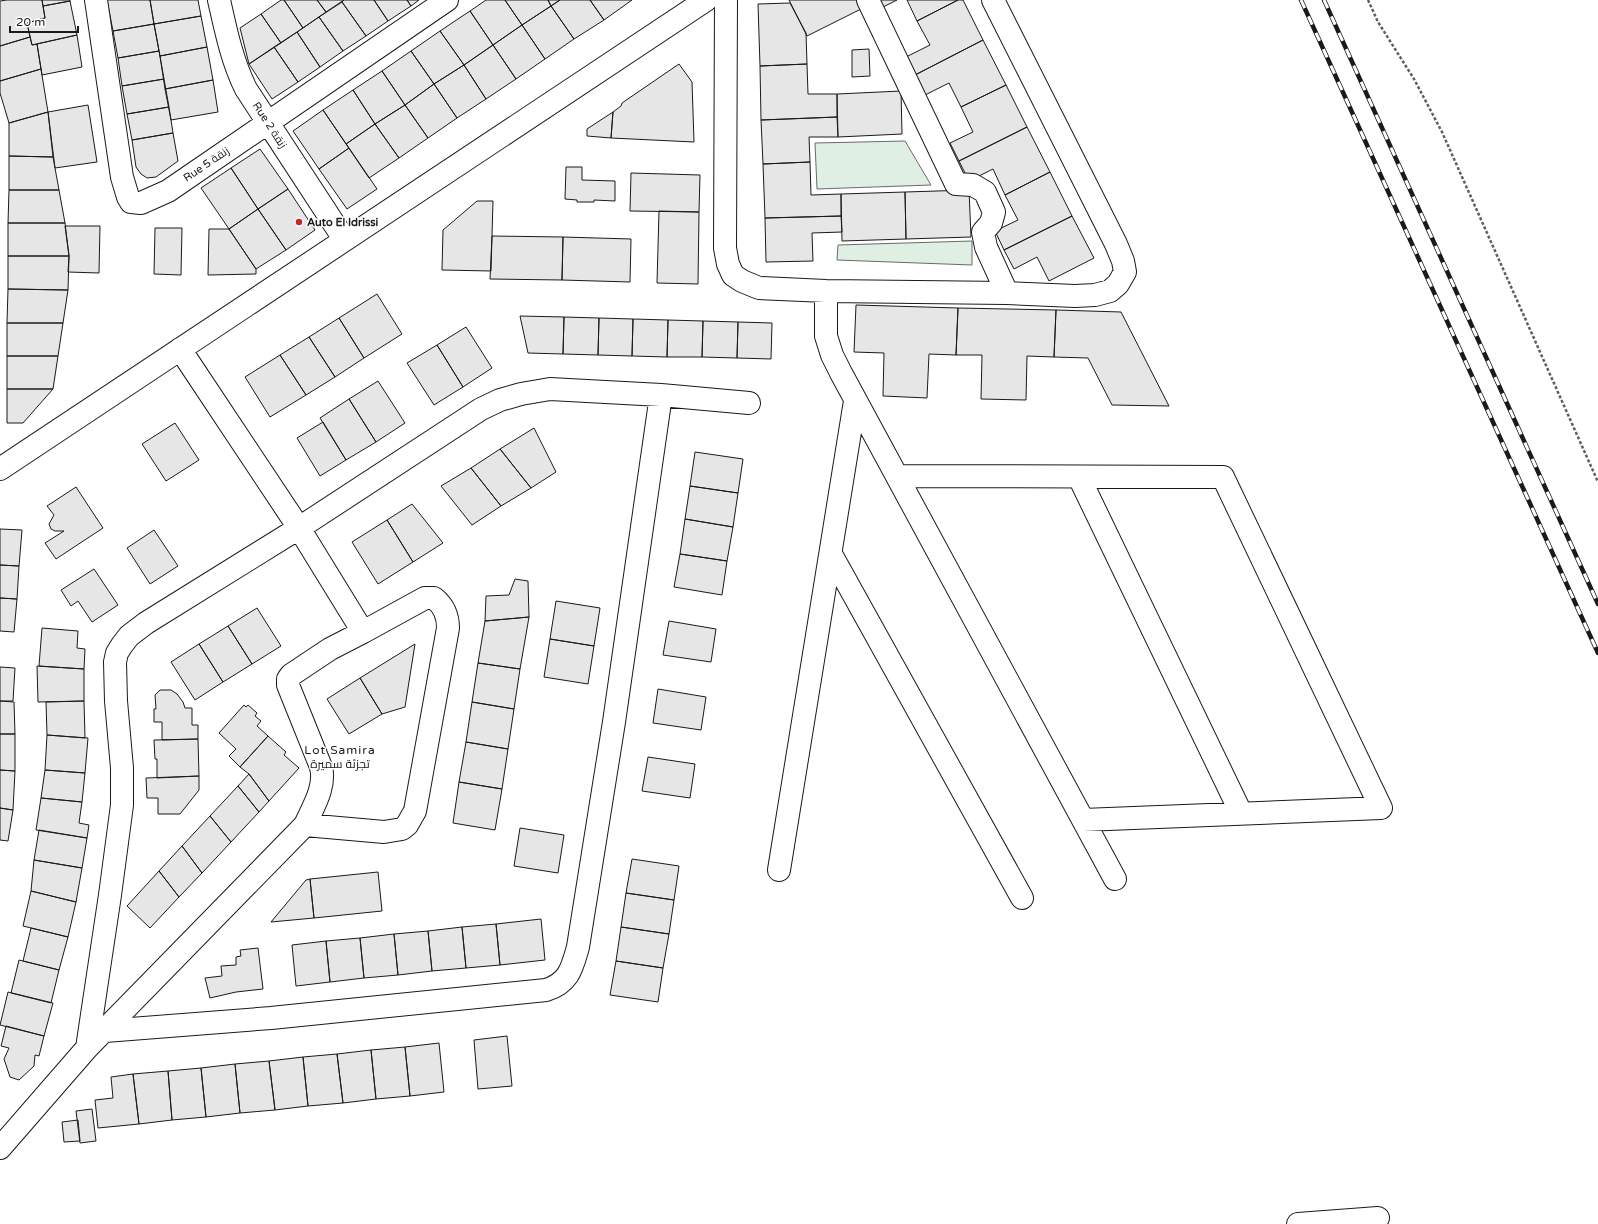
<svg xmlns="http://www.w3.org/2000/svg" width="1598" height="1224" viewBox="0 0 1598 1224" font-family="'Varela Round',Cairo,sans-serif">
  <style>
    .green { fill: #e0efe3; stroke: #6a6a6a }
    .building { fill: #e6e6e6; stroke: #1a1a1a }
    .lines { fill: none; stroke-linecap: round; stroke-linejoin: round }
    .minor-casing { stroke: #1a1a1a; stroke-width: 24 }
    .path { stroke: #5f5f5f; stroke-width: 2.5; stroke-dasharray: 3 2; stroke-linecap: butt }
    .minor { stroke: #fff; stroke-width: 22 }
    .rail-casing { stroke: #1a1a1a; stroke-width: 4.5 }
    .rail { stroke: #fff; stroke-width: 3; stroke-dasharray: 9; stroke-linecap: butt }
    .poi-dot { fill: #c62828; stroke: #fff; stroke-width: 1.5 }
    .labels { text-anchor: middle; stroke-width: 3; stroke-linejoin: round; paint-order: stroke }
    .street-label { font-size: 11px; fill: #1a1a1a; stroke: #fff }
    .poi-label { font-size: 11px; font-weight: bold; fill: #1a1a1a; stroke: #fff; text-anchor: start }
    .neighbourhood-label { font-size: 12px; letter-spacing: 1px; fill: #1a1a1a; stroke: #fff }
  </style>
  <rect width="100%" height="100%" fill="#fff"/>
  <!-- green -->
  <path class="green" d="M905 141 931 185 817 189 815 143Z
    M972 241V265L837 260 838 245Z"/>
  <!-- building -->
  <path class="building" d="M7 0H42L45 18 27 23 30 37 0 46V1Z
    M42 0H70V1L43 6Z
    M107 0H150L154 24 113 31Z
    M150 0H198L201 16 154 24Z
    M281 0H284L303 28 281 43 261 14Z
    M284 0H317L326 12 303 28Z
    M317 0H344L326 12Z
    M344 0H374L388 21 366 36 342 2Z
    M374 0H407L411 6 388 21Z
    M407 0H419L411 6Z
    M486 0H505L522 25 493 45 470 11Z
    M505 0H548L551 6 522 25Z
    M548 0H560L551 6Z
    M560 0H590L604 20 574 39 551 6Z
    M590 0H632L604 20Z
    M789 0H859L863 8 807 36Z
    M877 0H897L881 8Z
    M907 0H958L917 21Z
    M958 0H963L983 40 915 75 906 57 930 45 917 21Z
    M70 1 77 35 32 45 27 23 45 18 43 6Z
    M342 2 366 36 343 51 319 17Z
    M790 3 806 33 807 64 760 66 758 4Z
    M551 6 574 39 545 59 522 25Z
    M470 11 493 45 464 65 440 31Z
    M261 14 281 43 249 64 240 28Z
    M201 16 207 47 160 56 154 24Z
    M319 17 343 51 320 67 297 32Z
    M154 24 159 51 118 58 113 31Z
    M522 25 545 59 516 79 493 45Z
    M440 31 464 65 434 84 411 51Z
    M297 32 320 67 298 82 274 47Z
    M77 35 82 67 42 75 37 44Z
    M30 37 32 45 37 44 41 69 0 81V46Z
    M983 40 1006 85 961 107 949 83 925 95 915 75Z
    M493 45 516 79 486 99 464 65Z
    M207 47 213 80 165 89 160 56Z
    M274 47 298 82 272 99 249 64Z
    M869 49 870 76 852 77V50Z
    M159 51 164 79 122 86 118 58Z
    M411 51 434 84 405 105 382 71Z
    M679 64 692 82 694 142 611 138 613 112 621 106 622 103Z
    M807 64 808 94H837V117L761 120 760 66Z
    M464 65 486 99 457 118 434 84Z
    M41 69 48 112 9 123 0 93V81Z
    M382 71 405 105 375 124 353 90Z
    M164 79 169 107 127 114 122 86Z
    M213 80 218 112 171 120 165 89Z
    M434 84 457 118 428 138 405 105Z
    M1006 85 1027 127 959 161 950 143 973 132 961 107Z
    M353 90 375 124 346 144 323 110Z
    M901 91 902 134 838 137 837 94Z
    M88 105 97 162 55 168 48 112Z
    M405 105 428 138 399 158 375 124Z
    M169 107 173 133 132 140 127 114Z
    M323 110 349 148 319 169 293 131Z
    M48 112 53 157 9 156V123Z
    M613 112 611 138 587 136V129Z
    M837 117 838 137H809L810 162 763 164 761 120Z
    M375 124 399 158 369 178 346 144Z
    M1027 127 1050 172 1005 195 993 169 969 181 959 161Z
    M173 133 178 161 156 177 147 178 141 174 136 167 132 140Z
    M349 148 377 189 347 209 319 169Z
    M260 149 288 189 258 209 231 168Z
    M9 156 53 157 59 190H9Z
    M810 162 811 195 841 194V216L765 218 763 164Z
    M566 167H582V180L615 181V201L594 200V202H577V200L565 199Z
    M231 168 258 209 229 229 201 188Z
    M1050 172 1072 216 1004 250 995 231 1018 220 1005 195Z
    M631 173 700 175 699 212 630 211Z
    M288 189 315 230 286 250 258 209Z
    M9 190H59L65 223H8Z
    M969 190 971 237 906 239 905 192Z
    M905 192 906 239 842 241 841 194Z
    M477 201H493L491 271 442 270 443 230Z
    M258 209 286 250 256 269 229 229Z
    M659 211 699 212 698 284 657 283Z
    M841 216 842 232 812 233 813 261 766 262 765 218Z
    M1072 216 1094 258 1049 281 1037 257 1014 269 1004 250Z
    M8 223H65L69 256H8Z
    M65 226H100L99 273 68 272 69 256Z
    M155 228H182L181 275 154 274Z
    M209 229H229L256 269V274L208 275Z
    M492 236 563 237 562 280 490 279Z
    M563 237 631 239 630 282 562 280Z
    M8 256H69L68 290 8 289Z
    M8 289 68 290 63 323H7Z
    M377 294 402 334 364 358 339 318Z
    M856 305 958 308 956 355 929 354 927 398 883 396 884 353 854 352Z
    M958 308 1056 310 1054 357 1027 356 1026 400 981 399 982 355H956Z
    M1056 310 1121 312 1169 406 1112 405 1088 358 1054 357Z
    M520 316 564 317 563 354 528 353Z
    M564 317 599 318 598 355 563 354Z
    M339 318 364 358 335 377 309 337Z
    M599 318 633 319 632 356 598 355Z
    M633 319 668 320 667 357 632 356Z
    M668 320 703 321 702 357H667Z
    M703 321 738 322 737 358 702 357Z
    M738 322 772 323 771 359 737 358Z
    M7 323H63L58 356H7Z
    M466 327 492 368 463 387 437 345Z
    M309 337 335 377 306 395 280 355Z
    M437 345 463 387 434 405 407 363Z
    M280 355 306 395 270 417 245 377Z
    M7 356H58L53 389H7Z
    M378 381 405 423 376 442 349 399Z
    M7 389H53L23 423H7Z
    M349 399 376 442 346 460 320 418Z
    M323 422 346 460 320 476 297 438Z
    M175 423 199 460 166 481 142 444Z
    M534 428 556 472 531 488 500 449Z
    M500 449 531 488 501 506 471 468Z
    M695 452 743 459 738 493 690 486Z
    M471 468 501 506 472 525 441 486Z
    M690 486 738 493 733 527 685 519Z
    M76 487 103 528 56 559 45 543 64 531H55L51 529 49 524 54 515 47 506Z
    M412 504 443 543 413 562 387 520Z
    M685 519 733 527 727 561 680 554Z
    M387 520 413 562 378 584 352 542Z
    M0 529 22 530 19 566 0 565Z
    M154 530 178 566 150 584 127 548Z
    M680 554 727 561 722 595 674 587Z
    M0 565 19 566 17 599 0 598Z
    M94 569 118 605 92 622 78 601 71 606 61 590Z
    M515 579 528 581 529 617 485 621 486 596 509 595Z
    M0 598 17 599 14 632 0 631Z
    M556 601 600 608 594 646 550 639Z
    M257 608 281 646 252 664 228 626Z
    M529 617 520 669 478 663 485 621Z
    M669 621 716 629 711 662 663 655Z
    M228 626 252 664 223 682 199 644Z
    M42 628 78 631 77 648 85 649 84 669 39 666Z
    M550 639 594 646 588 684 544 677Z
    M199 644 223 682 195 700 171 662Z
    M415 644 405 707 382 714 360 678Z
    M478 663 520 669 514 709 472 702Z
    M37 666 84 669V701L38 702Z
    M0 667 15 668 13 701H0Z
    M360 678 382 714 349 734 327 699Z
    M658 689 706 697 701 730 653 723Z
    M160 690H171L177 694 183 702 185 708H192V725H198V739L162 740V722H154V709H156L155 695Z
    M0 701 14 702 15 734H0Z
    M84 701 85 738 47 735 46 702Z
    M472 702 514 709 508 749 466 742Z
    M244 705 246 707 248 705 257 713 255 716 261 721 257 726 268 736 240 767 229 756 236 749 219 733Z
    M0 734H15V771L0 770Z
    M47 735 88 738 85 773 45 770Z
    M268 736 286 752 284 755 299 768 269 801 249 774 240 767Z
    M198 739 199 776 157 778V759H155L154 740Z
    M466 742 508 749 502 789 459 782Z
    M648 757 695 764 690 798 642 791Z
    M0 770 15 771 13 810 0 808Z
    M45 770 85 773 82 802 41 798Z
    M249 774 269 801 259 812 238 786Z
    M199 776V790L180 814H158V798H147L146 778Z
    M459 782 502 789 495 830 453 823Z
    M238 786 259 812 231 842 210 816Z
    M41 798 82 802 79 823 89 825 87 838 36 830Z
    M0 808 13 810 8 841 0 840Z
    M210 816 231 842 202 873 182 846Z
    M520 828 564 835 558 873 514 866Z
    M39 830 87 838 82 868 34 860Z
    M182 846 202 873 179 897 159 871Z
    M632 859 679 866 674 900 626 893Z
    M34 860 82 868 76 902 31 891Z
    M159 871 179 897 150 928 127 906Z
    M378 872 382 911 314 918 310 879Z
    M310 879 314 918 271 922 306 880Z
    M31 891 76 902 68 937 23 926Z
    M626 893 674 900 669 934 621 927Z
    M541 919 545 960 500 965 496 924Z
    M496 924 500 965 466 968 462 927Z
    M462 927 466 968 432 971 428 931Z
    M621 927 669 934 663 968 616 961Z
    M31 928 68 937 59 970 23 961Z
    M428 931 432 971 398 975 394 934Z
    M394 934 398 975 364 978 360 938Z
    M360 938 364 978 330 982 326 941Z
    M326 941 330 982 296 986 292 945Z
    M258 948 263 989 236 992 210 998 205 978 222 976 221 966 236 965V957L241 956 240 950Z
    M19 960 59 970 51 1003 11 993Z
    M616 961 663 968 658 1002 610 995Z
    M8 992 53 1003 44 1036 0 1025Z
    M6 1026 44 1036 39 1056 35 1055 34 1066 19 1080 10 1077 4 1059 9 1048 1 1046Z
    M507 1036 512 1086 478 1089 474 1040Z
    M439 1043 444 1092 410 1096 405 1047Z
    M405 1047 410 1096 376 1099 371 1050Z
    M371 1050 376 1099 343 1103 337 1054Z
    M337 1054 343 1103 308 1106 303 1057Z
    M303 1057 308 1106 275 1110 269 1061Z
    M269 1061 275 1110 240 1113 235 1064Z
    M235 1064 240 1113 206 1117 201 1068Z
    M201 1068 206 1117 172 1120 168 1071Z
    M168 1071 172 1120 139 1124 133 1074Z
    M133 1074 139 1124 98 1128 95 1100 113 1098 111 1077Z
    M92 1109 96 1141 80 1143 76 1111Z
    M78 1120 80 1141 64 1142 62 1122Z"/>
  <g class="lines">
    <defs>
      <path id="minor" d="M96 0 122 177 128 197 131 202 141 203 168 191 447 0
        M219 0C226 31 232 61 246 89L344 239
        M726 0 725 248 728 264 733 275 742 281 759 288 826 291 1007 293 1075 296 1095 295 1110 291 1118 284 1125 272 1123 261 1116 244 993 0
        M868 0 956 184 973 185 985 192 994 212 991 223 983 232 986 247 1007 293
        M826 291V336L832 355 841 373 1115 879
        M180 349 299 528 363 632
        M0 469 706 0
        M897 476 1223 477 1381 808 1083 820
        M1079 477 1241 813
        M831 554 1022 898
        M779 870 855 401
        M105 1031 271 1018 546 990C569 983 572 968 578 947L614 722 661 395
        M87 1048 110 895 122 805V768L116 701 115 662 117 653 122 645 129 636 146 623 299 528 481 409 500 400 521 394 550 389 661 395 749 403
        M0 1148 87 1048 305 825C313 807 326 787 321 767L288 685V679L291 675 330 649 363 632 425 598H434C444 606 448 615 448 628L415 811 407 825 402 829 384 832 305 825
        M1298 1224 1378 1218"/>
    </defs>
    <!-- minor casing -->
    <use href="#minor" class="minor-casing"/>
    <!-- path -->
    <path class="path" d="M1368 0 1378 22 1414 79 1442 132 1598 482"/>
    <!-- minor -->
    <use href="#minor" class="minor"/>
    <defs>
      <path id="rail" d="M1301 0 1598 653
        M1324 0 1598 604"/>
    </defs>
    <!-- rail casing -->
    <use href="#rail" class="rail-casing"/>
    <!-- rail -->
    <use href="#rail" class="rail"/>
  </g>
  <!-- markers -->
  <circle class="poi-dot" cx="299" cy="222" r="4"/>
  <g class="labels">
    <!-- street labels -->
    <g class="street-label">
      <text transform="translate(270 125) rotate(57)" y="4">Rue 2 زنقة</text>
      <text transform="translate(206 164) rotate(-34)" y="4">Rue 5 زنقة</text>
    </g>
    <!-- poi labels -->
    <g class="poi-label">
      <text x="307" y="226">Auto El Idrissi</text>
    </g>
    <!-- neighbourhood labels -->
    <g class="neighbourhood-label">
      <text x="340" y="754">Lot Samira<tspan x="340" dy="14">تجزئة سميرة</tspan></text>
    </g>
  </g>
  <!-- scale -->
  <path d="M10 26v6h68v-6" fill="none" stroke="#1a1a1a" stroke-width="2"/>
  <text x="16" y="26" font-size="12" fill="#1a1a1a" stroke="#ffffff" stroke-width="3" paint-order="stroke">20 m</text>
</svg>
